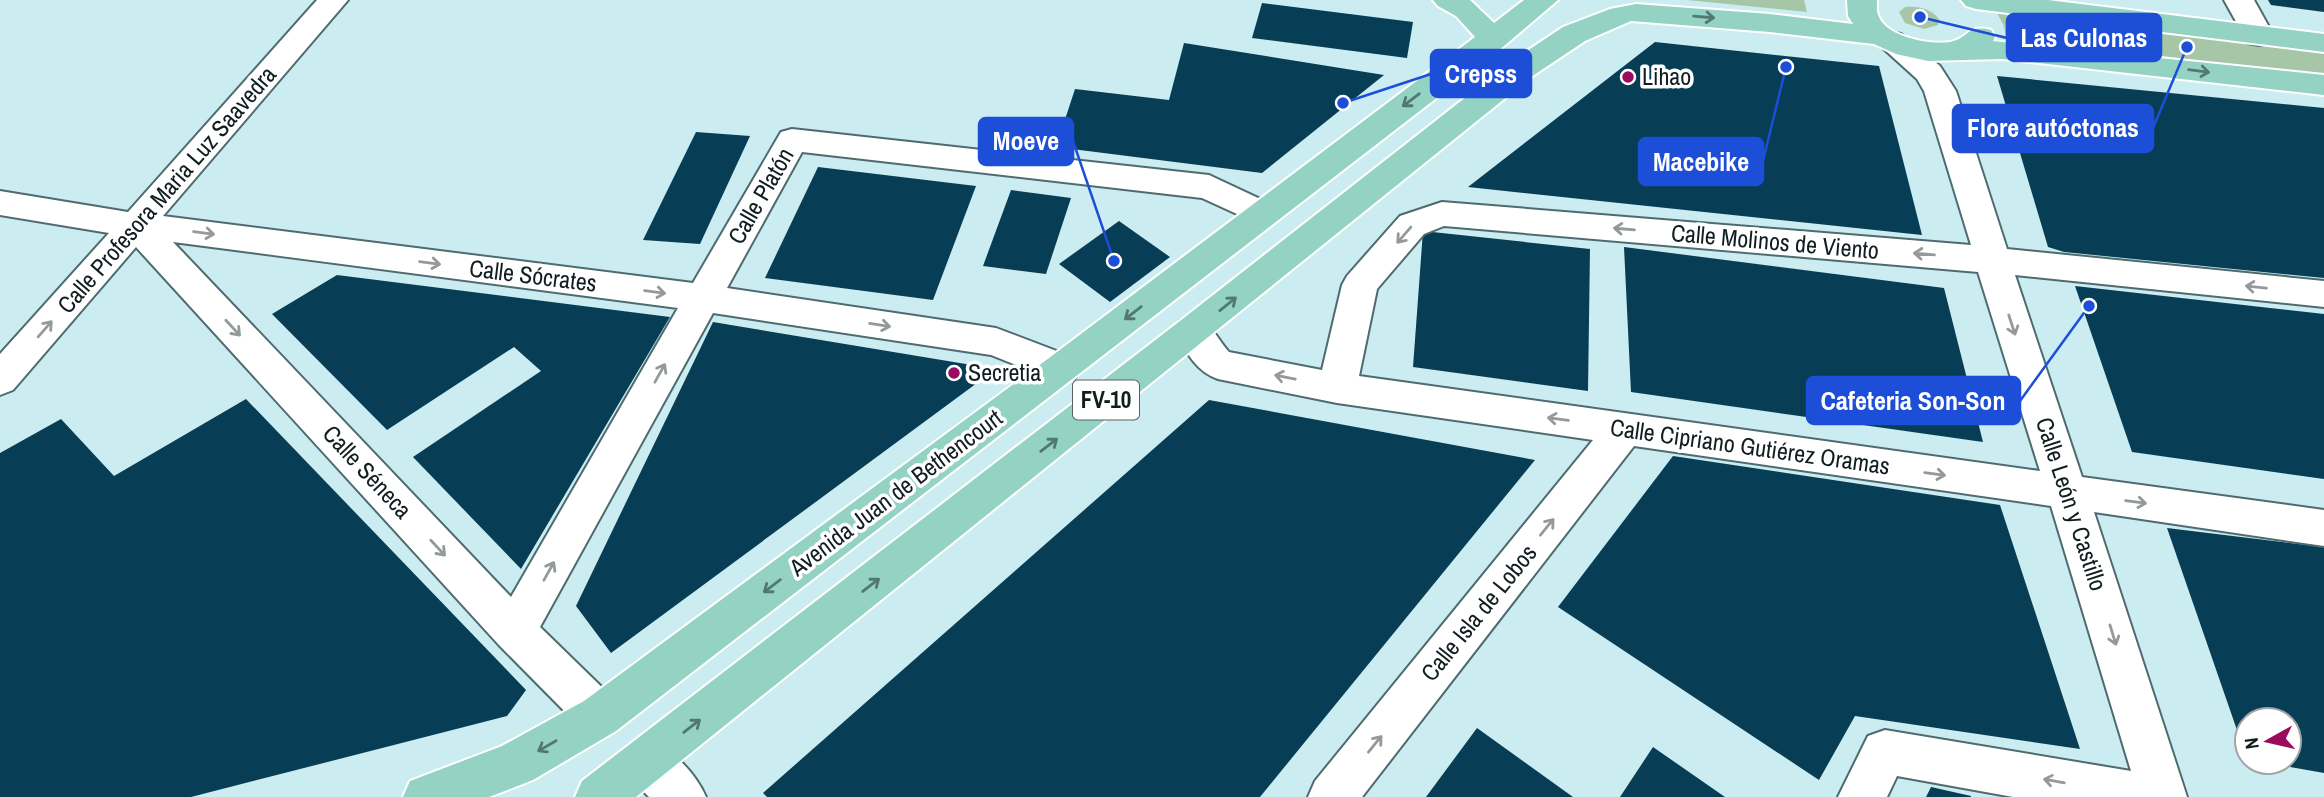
<svg xmlns="http://www.w3.org/2000/svg" width="2324" height="797" viewBox="0 0 2324 797" font-family="'Archivo Narrow',sans-serif">
  <style>
    .green { fill: #a7c6a8 }
    .building { fill: #083d56 }
    .lines { fill: none; stroke-linecap: round; stroke-linejoin: round }
    .minor-casing { stroke: #4e6b6f; stroke-width: 4 }
    .major-casing { stroke: #fff; stroke-width: 4 }
    .minor { fill: #fff; fill-rule: evenodd }
    .major { fill: #94d3c4; fill-rule: evenodd }
    .oneway { stroke: #527872 }
    .oneway2 { stroke: #94999a }
    .poi-dot { fill: #9a0c5d; stroke: #fff; stroke-width: 2.5 }
    .labels { text-anchor: middle; stroke-width: 7; stroke-linejoin: round; paint-order: stroke }
    .shield { fill: #fff; stroke: #586162; stroke-width: 2 }
    .shield-label { font-size: 23px; font-weight: bold; fill: #111d1f }
    .poi-label { font-size: 24px; fill: #111d1f; stroke: #fff; text-anchor: start }
    .street-label { font-size: 24px; fill: #111d1f; stroke: #fff }
    .leader { fill: none; stroke: #1d4ed8; stroke-width: 2.5 }
    .callout-dot { fill: #1d4ed8; stroke: #fff; stroke-width: 2.5 }
    .callout { fill: #1d4ed8; stroke: #1d4ed8; stroke-width: 2.5 }
    .callout-label { font-size: 26px; text-anchor: middle; font-weight: bold; fill: #fff }
  </style>
  <rect width="100%" height="100%" fill="#cbecf0"/>
  <!-- green -->
  <path class="green" d="M1687 0H1804L1807 12Z
    M1905 7C1918 6 1930 8 1939 19L1938 25 1924 29 1905 23 1899 12Z
    M1997 13 2324 52V75L2006 38 2004 26Z"/>
  <!-- building -->
  <path class="building" d="M2268 0H2324V12L2271 5Z
    M1262 3 1413 22 1407 58 1252 38Z
    M1655 42 1879 66 1922 235 1468 187Z
    M1184 43 1384 75 1262 173 1056 147 1075 89 1169 100Z
    M1997 76 2324 108V278L2064 252 2048 247Z
    M696 132 750 136 700 244 643 240Z
    M818 167 976 186 933 300 765 278Z
    M1011 190 1071 198 1046 274 983 266Z
    M1119 221 1170 257 1110 302 1059 264Z
    M1423 231 1590 249 1588 391 1413 367Z
    M1624 247 1944 288 1983 442 1631 392Z
    M337 275 670 317 521 569 413 457 541 371 514 347 387 430 272 314Z
    M2075 286 2324 314V479L2132 452Z
    M713 322 996 369 611 653 576 606Z
    M246 399 526 690 507 716 191 797H0V453L61 419 114 476Z
    M1209 400 1535 460 1260 797H767L763 793Z
    M1673 456 2000 505 2080 749 1855 716 1819 780 1558 607Z
    M2167 528 2324 547V773L2268 763 2289 762V720H2247V759Z
    M1477 728 1573 797H1426Z
    M1653 747 1725 797H1620Z
    M1931 787 1971 796V797H1926Z"/>
  <g class="lines">
    <defs>
      <path id="minor" d="M317 0H348L163 216 693 283 781 132 792 129 1209 175 1273 205 1278 213 1273 221 1261 225 1202 198 802 152 727 288 996 328 1075 358 1081 368 1075 378 1062 383 991 355 713 313 540 627 616 701 623 716 616 731 600 738 584 731 499 645 136 247 13 390 0 395V354L109 233 0 215V191L128 212ZM173 242 678 308 511 597Z
        M2224 0H2254L2274 36 2270 43 2259 45 2248 43Z
        M1890 32 1901 34 1940 66 1956 91 2007 249 2324 281V307L2015 275 2082 477 2324 510V546L2094 512 2187 797H2013L1897 776 1887 797H1838L1868 736 1885 730 2131 771 2051 506 1634 446 1362 797H1308L1315 781 1593 440 1337 403 1218 379C1195 371 1186 351 1175 331L1180 321C1209 312 1212 333 1229 352L1322 370 1342 285 1347 276 1400 216 1442 202 1971 245 1924 91 1917 79 1875 41 1879 34ZM1444 226 1978 272 2040 471 1359 376 1377 289 1424 234Z
        M646 738C672 749 695 772 706 797H649L629 777 623 761 629 745Z"/>
      <path id="major" d="M1433 0H1470L1494 23 1524 0H1558L1504 46 616 731 533 780 489 797H403L410 781 502 746 584 701 1049 358 1475 37 1456 16 1438 6Z
        M1847 0H1877C1877 5 1876 12 1879 17 1887 37 1930 45 1950 42 1968 39 1967 24 1991 30L1995 37 1993 41 2324 75V95L2002 59 1928 61 1896 54 1874 44 1770 32 1631 21 1585 41 1534 75 636 797H575L582 781 1180 321 1512 61 1563 27 1610 9 1636 4 1770 14 1853 24 1848 16Z
        M1961 0H2048L2324 34V52L1976 9 1966 6Z"/>
    </defs>
    <!-- minor casing -->
    <use href="#minor" class="minor-casing"/>
    <!-- major casing -->
    <use href="#major" class="major-casing"/>
    <!-- minor -->
    <use href="#minor" class="minor"/>
    <!-- major -->
    <use href="#major" class="major"/>
  </g>
  <!-- one-way arrows -->
  <defs><path id="oneway-shaft" d="M-6 0H5M1.5-3L5.5 0L1.5 3" fill="none" stroke-width="1.6" stroke-linecap="round" stroke-linejoin="round" transform="scale(1.75)"/></defs>
  <g class="oneway">
    <use href="#oneway-shaft" transform="translate(1704 17) rotate(5)"/>
    <use href="#oneway-shaft" transform="translate(2199 71) rotate(7)"/>
    <use href="#oneway-shaft" transform="translate(1411 100) rotate(143)"/>
    <use href="#oneway-shaft" transform="translate(1228 304) rotate(-39)"/>
    <use href="#oneway-shaft" transform="translate(1133 313) rotate(142)"/>
    <use href="#oneway-shaft" transform="translate(1049 445) rotate(-38)"/>
    <use href="#oneway-shaft" transform="translate(871 585) rotate(-38)"/>
    <use href="#oneway-shaft" transform="translate(772 586) rotate(143)"/>
    <use href="#oneway-shaft" transform="translate(692 726) rotate(-38)"/>
    <use href="#oneway-shaft" transform="translate(547 746) rotate(150)"/>
  </g>
  <g class="oneway2">
    <use href="#oneway-shaft" transform="translate(1624 229) rotate(-175)"/>
    <use href="#oneway-shaft" transform="translate(204 233) rotate(7)"/>
    <use href="#oneway-shaft" transform="translate(1404 235) rotate(131)"/>
    <use href="#oneway-shaft" transform="translate(1924 254) rotate(-175)"/>
    <use href="#oneway-shaft" transform="translate(430 263) rotate(7)"/>
    <use href="#oneway-shaft" transform="translate(2256 287) rotate(-174)"/>
    <use href="#oneway-shaft" transform="translate(655 292) rotate(7)"/>
    <use href="#oneway-shaft" transform="translate(880 325) rotate(9)"/>
    <use href="#oneway-shaft" transform="translate(2012 325) rotate(72)"/>
    <use href="#oneway-shaft" transform="translate(233 328) rotate(47)"/>
    <use href="#oneway-shaft" transform="translate(45 329) rotate(-49)"/>
    <use href="#oneway-shaft" transform="translate(660 373) rotate(-61)"/>
    <use href="#oneway-shaft" transform="translate(1285 377) rotate(-169)"/>
    <use href="#oneway-shaft" transform="translate(1558 419) rotate(-172)"/>
    <use href="#oneway-shaft" transform="translate(1935 474) rotate(8)"/>
    <use href="#oneway-shaft" transform="translate(2136 502) rotate(8)"/>
    <use href="#oneway-shaft" transform="translate(1547 527) rotate(-51)"/>
    <use href="#oneway-shaft" transform="translate(438 548) rotate(47)"/>
    <use href="#oneway-shaft" transform="translate(549 571) rotate(-61)"/>
    <use href="#oneway-shaft" transform="translate(2113 635) rotate(73)"/>
    <use href="#oneway-shaft" transform="translate(1375 744) rotate(-51)"/>
    <use href="#oneway-shaft" transform="translate(2054 781) rotate(-170)"/>
  </g>
  <!-- markers -->
  <g class="poi-dot">
    <circle cx="1628" cy="77" r="7"/>
    <circle cx="954" cy="373" r="7"/>
  </g>
  <g class="labels">
    <!-- shield labels -->
    <rect class="shield" x="1073" y="380.5" width="66" height="39" rx="5"/>
    <g class="shield-label">
      <text x="1106" y="408">FV-10</text>
    </g>
    <!-- poi labels -->
    <g class="poi-label">
      <text x="1642" y="85">Lihao</text>
      <text x="968" y="381">Secretia</text>
    </g>
    <!-- street labels -->
    <g class="street-label">
      <text transform="translate(167 190) rotate(-49)" y="8">Calle Profesora Maria Luz Saavedra</text>
      <text transform="translate(761 196) rotate(-60)" y="8">Calle Platón</text>
      <text transform="translate(1775 242) rotate(5)" y="8">Calle Molinos de Viento</text>
      <text transform="translate(533 276) rotate(7)" y="8">Calle Sócrates</text>
      <text transform="translate(1750 447) rotate(8)" y="8">Calle Cipriano Gutiérez Oramas</text>
      <text transform="translate(367 472) rotate(47)" y="8">Calle Séneca</text>
      <text transform="translate(896 493) rotate(-37)" y="8">Avenida Juan de Bethencourt</text>
      <text transform="translate(2071 504) rotate(72)" y="8">Calle León y Castillo</text>
      <text transform="translate(1479 613) rotate(-51)" y="8">Calle Isla de Lobos</text>
    </g>
  </g>
  <!-- callouts -->
  <path class="leader" d="M1920 17L2007 38M1343 103L1431 74M2187 47L2153 128M1114 261L1073 141M1786 67L1763 161M2089 306L2020 401"/>
  <g class="callout-dot">
    <circle cx="1920" cy="17" r="7"/>
    <circle cx="1343" cy="103" r="7"/>
    <circle cx="2187" cy="47" r="7"/>
    <circle cx="1114" cy="261" r="7"/>
    <circle cx="1786" cy="67" r="7"/>
    <circle cx="2089" cy="306" r="7"/>
  </g>
  <g class="callout">
    <rect x="2007" y="14" width="154" height="47" rx="7"/>
    <rect x="1431" y="50" width="100" height="47" rx="7"/>
    <rect x="1953" y="105" width="200" height="47" rx="7"/>
    <rect x="979" y="118" width="94" height="47" rx="7"/>
    <rect x="1639" y="138" width="124" height="47" rx="7"/>
    <rect x="1807" y="377" width="213" height="47" rx="7"/>
  </g>
  <g class="callout-label">
    <text x="2084" y="47">Las Culonas</text>
    <text x="1481" y="83">Crepss</text>
    <text x="2053" y="137">Flore autóctonas</text>
    <text x="1026" y="150">Moeve</text>
    <text x="1701" y="171">Macebike</text>
    <text x="1913" y="410">Cafeteria Son-Son</text>
  </g>
  <!-- north arrow -->
  <g transform="translate(2268 741) rotate(262)"><circle r="33" fill="#ffffff" stroke="#a0a5a5" stroke-width="2"/>
  <path d="M0-5L12 26L0 18L-12 26Z" fill="#9a0c5d"/>
  <text y="-10" font-size="19" font-weight="bold" text-anchor="middle" fill="#111d1f">N</text>
  </g>
</svg>
